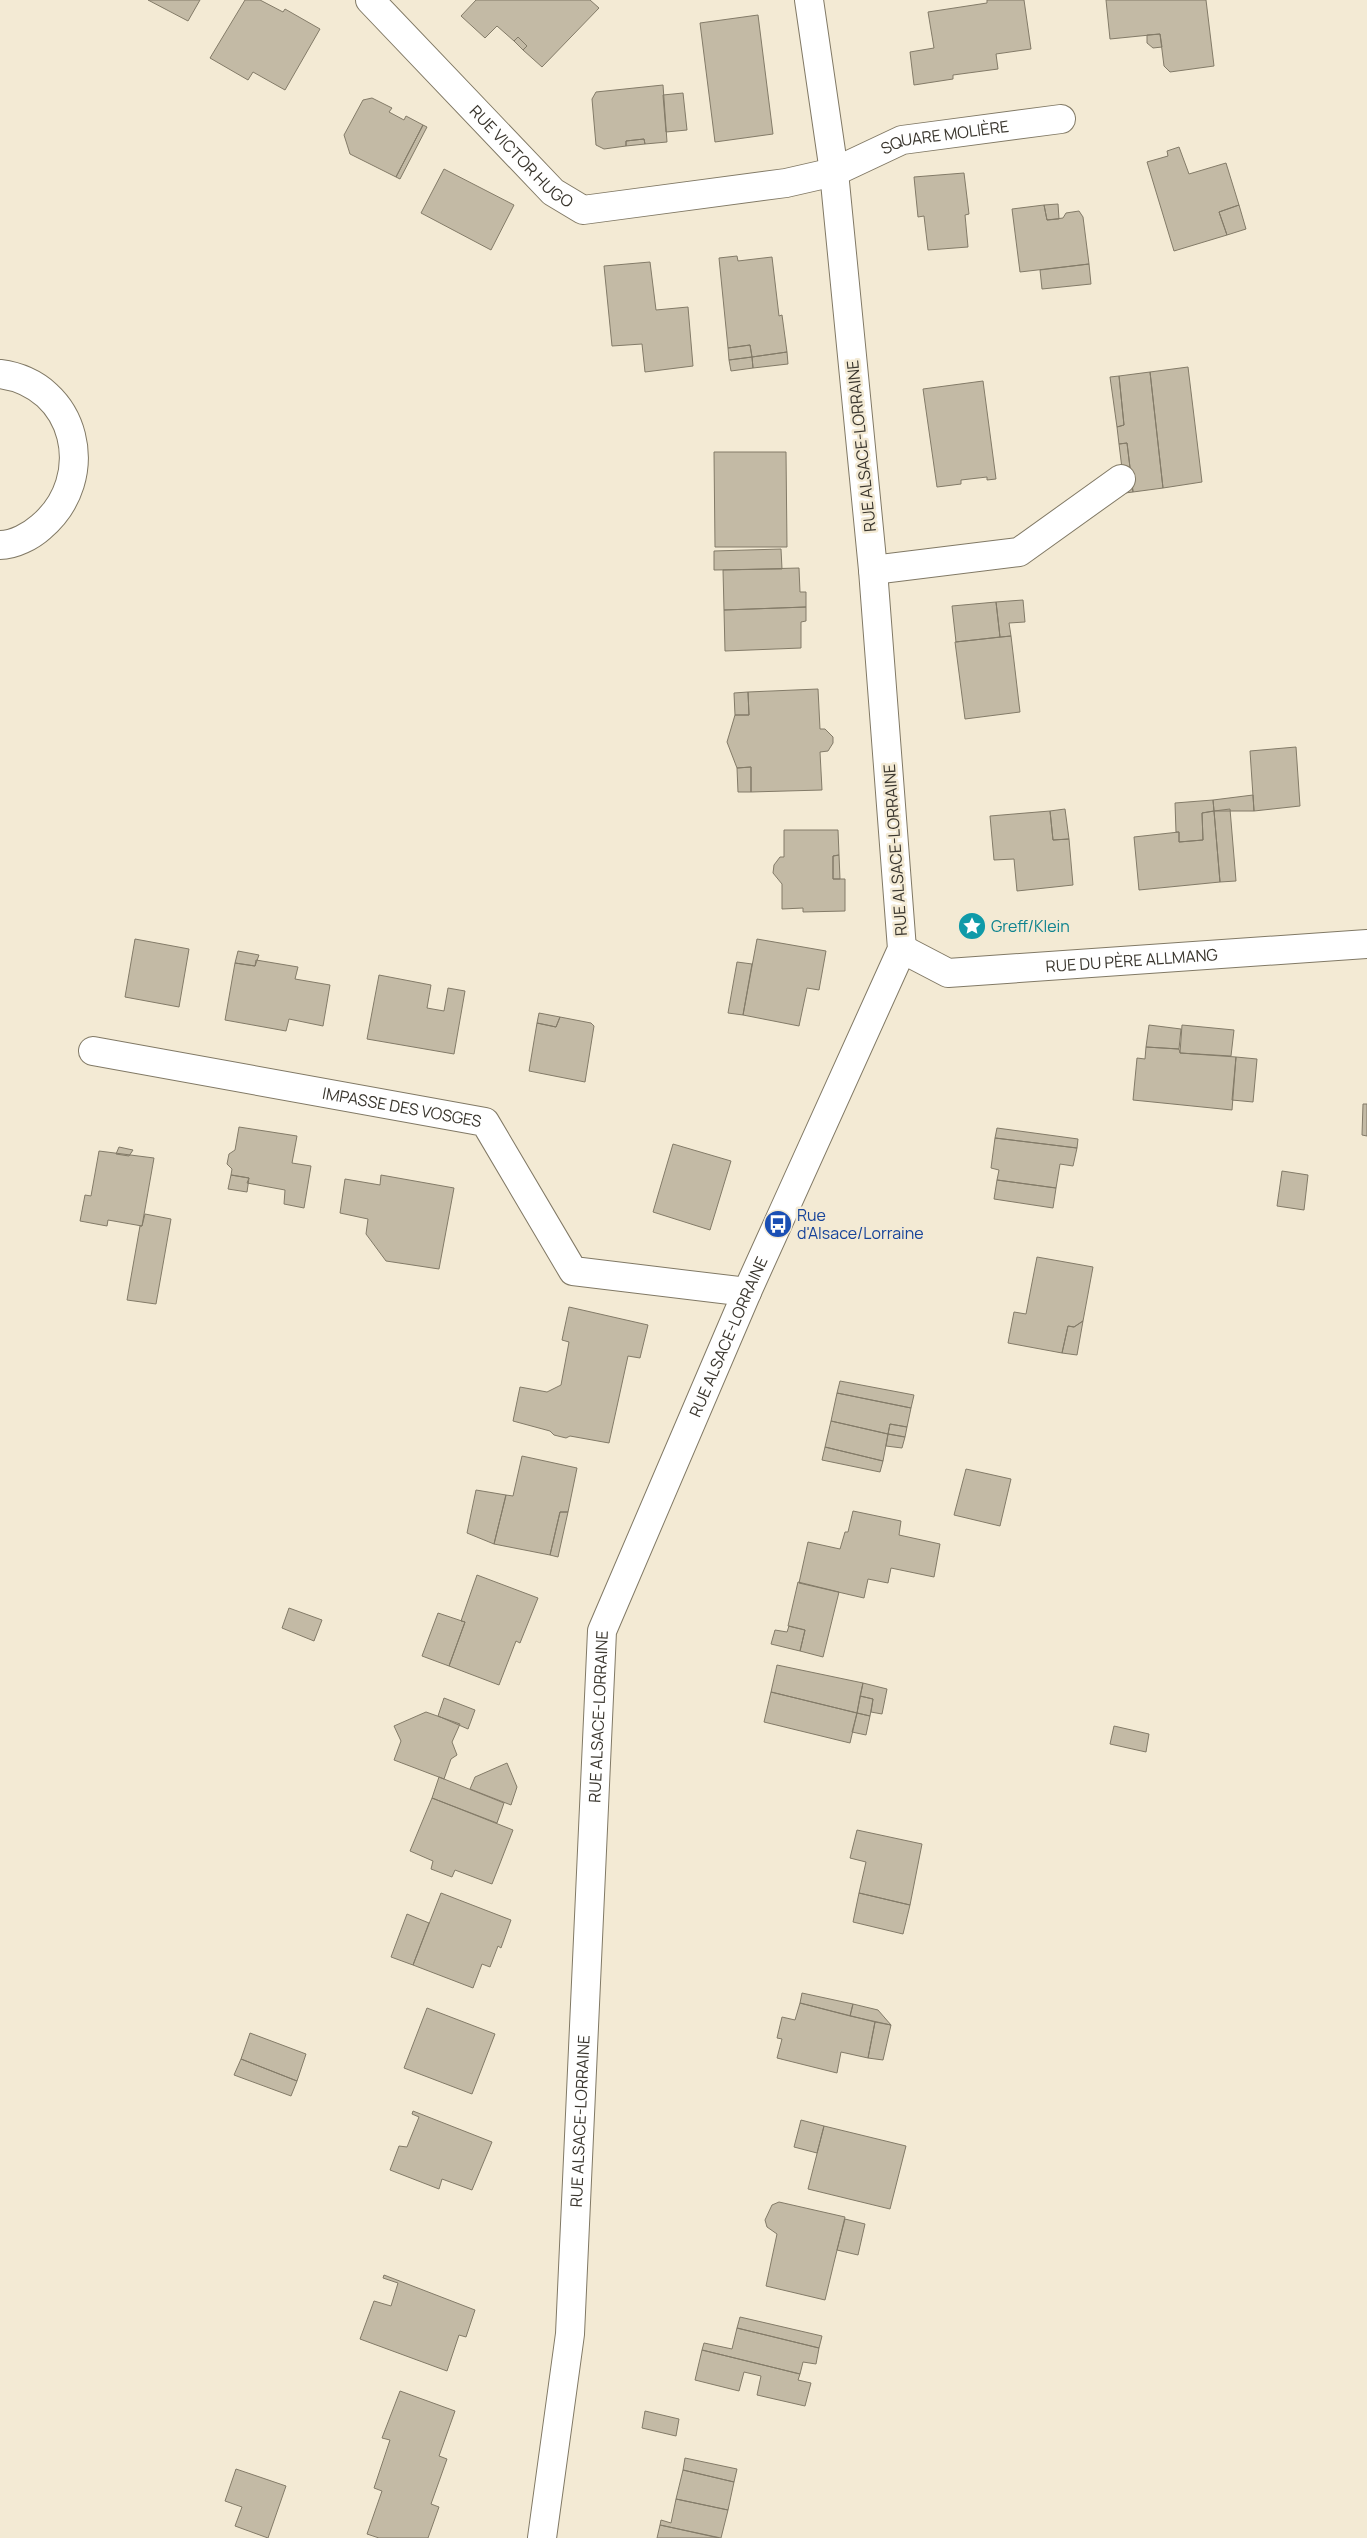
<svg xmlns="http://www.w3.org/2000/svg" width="1367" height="2538" viewBox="0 0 1367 2538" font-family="Manrope,sans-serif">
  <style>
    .building { fill: #c3baa5; stroke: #837b68 }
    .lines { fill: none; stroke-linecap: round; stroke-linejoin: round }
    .minor-casing { stroke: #817965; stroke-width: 30 }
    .secondary-casing { stroke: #817965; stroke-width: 30 }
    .minor { stroke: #fff; stroke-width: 28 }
    .secondary { stroke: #fff; stroke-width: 28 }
    .labels { text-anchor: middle; stroke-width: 5; stroke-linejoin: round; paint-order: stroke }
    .street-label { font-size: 16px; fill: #3a362e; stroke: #f3ead4 }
    .culture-label { font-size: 16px; fill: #0d838f; stroke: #f3ead4; text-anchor: start }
    .transit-label { font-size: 16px; fill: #164399; stroke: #f3ead4; text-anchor: start }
  </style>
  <rect width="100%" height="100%" fill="#f3ead4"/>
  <!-- building -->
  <path class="building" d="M148 0H200L188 21Z
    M245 0H260L283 12 285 9 320 29 285 90 253 72 248 80 210 58Z
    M476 0H590L599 8 542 67 523 50 527 46 518 37 514 41 497 26 485 38 461 16Z
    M987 0H1024L1031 49 996 54 998 69 953 75V79L914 85 910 52 934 48 928 12 987 3Z
    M1106 0H1206L1214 66 1170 72 1164 66 1160 34 1110 39Z
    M758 15 773 134 715 142 700 23Z
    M1160 34 1162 47 1153 48 1147 43V35Z
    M518 37 527 46 523 50 514 41Z
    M663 85 667 142 645 144 644 139 626 141V146L604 149 596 145 592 99 596 92Z
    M683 93 687 130 666 132 663 95Z
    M372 98 392 108 389 112 404 120 406 116 423 125 396 177 350 154 344 135 363 100Z
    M423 125 427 127 400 179 396 177Z
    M644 139 645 144 626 146V141Z
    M1179 147 1189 174 1226 163 1239 205 1219 212 1227 235 1174 251 1147 162 1168 156 1167 151Z
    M444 169 514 205 491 250 421 213Z
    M964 173 969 214 965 215 968 247 928 250 924 216 918 217 914 177Z
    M1058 204 1059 219 1047 220 1044 205Z
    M1044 205 1047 220 1063 218 1066 213 1079 211 1083 217 1089 264 1020 272 1012 209Z
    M1239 205 1246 229 1227 235 1219 212Z
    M737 256 738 261 772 257 779 316 782 315 787 352 752 357 750 345 728 348 719 258Z
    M650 262 656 310 688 307 693 366 645 372 642 344 612 346 604 266Z
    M1089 264 1091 284 1042 289 1040 270Z
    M750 345 752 357 729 360 728 348Z
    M787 352 788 364 753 368 752 357Z
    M752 357 753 368 731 371 729 360Z
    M1188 367 1202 482 1163 488 1150 372Z
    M1150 372 1163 488 1133 492 1127 443 1119 444 1117 427 1124 425 1119 376Z
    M1119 376 1124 425 1117 427 1110 377Z
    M983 381 996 479 987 480V477L961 480V484L937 487 923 389Z
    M1127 443 1133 492 1125 493 1119 444Z
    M714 452H786L787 547H715Z
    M781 549 782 569 714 570V551Z
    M799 568 800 592H806V607L724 610 723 570Z
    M1023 600 1025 622 1009 623 1011 636 1000 637 996 602Z
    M996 602 1000 637 956 642 952 606Z
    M806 607V621L801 622V648L725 651 724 610Z
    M1011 636 1020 712 965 719 955 642Z
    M818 689 820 729H825L833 737V743L828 751 820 752 822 790 751 792V767L737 768 727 742 735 715H749L748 692Z
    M748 692 749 715H735L734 693Z
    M1296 747 1300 806 1254 811 1250 751Z
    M751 767V792H738L737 768Z
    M1253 795 1254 811H1214L1213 800Z
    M1213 800 1214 811 1202 813 1203 840 1179 842V832H1176L1175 803Z
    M1065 809 1069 839 1053 840 1050 811Z
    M1230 809 1236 881 1220 882 1214 811Z
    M1050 811 1053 840 1069 839 1073 885 1017 891 1014 859 994 860 990 816Z
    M1214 811 1220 882 1139 890 1134 837 1179 832V842L1203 840 1202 813Z
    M784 830H838L839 855 833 856V879H845V911L803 912V908L782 909V884L773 873 774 865 780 857H784Z
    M839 855 840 879H833V856Z
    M135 939 189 949 179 1007 125 997Z
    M757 939 826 951 819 990 807 988 799 1026 743 1015Z
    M238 951 259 955 255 966 235 963Z
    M256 960 298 967 295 979 330 985 323 1026 289 1019 286 1031 225 1020 235 963 255 966Z
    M737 962 752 964 743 1015 728 1013Z
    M379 975 431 985 427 1008 444 1011 448 988 465 991 454 1054 367 1039Z
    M539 1013 560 1017 556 1027 537 1023Z
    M560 1017 591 1023 594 1026 585 1082 529 1071 537 1023 556 1027Z
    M1149 1025 1181 1029 1179 1049 1146 1047Z
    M1182 1025 1234 1030 1231 1056 1180 1053Z
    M1146 1047 1179 1049 1180 1053 1236 1057 1232 1110 1133 1100 1137 1058 1145 1059Z
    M1236 1057 1257 1059 1253 1102 1232 1100Z
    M1363 1104H1367V1136L1362 1135Z
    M239 1127 297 1136 292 1163 311 1166 304 1208 284 1204 285 1190 247 1183 249 1178 231 1175 232 1169 227 1164 229 1154 235 1150Z
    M997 1128 1078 1139 1077 1148 995 1138Z
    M995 1138 1077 1148 1073 1166 1060 1164 1056 1188 997 1180 999 1170 991 1168Z
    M673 1144 731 1161 710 1230 653 1212Z
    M119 1147 133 1150 129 1156 116 1154Z
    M99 1151 154 1158 142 1226 108 1220 107 1226 80 1221 85 1195 91 1196Z
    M1282 1171 1308 1175 1304 1210 1277 1206Z
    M231 1175 249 1178 247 1192 228 1189Z
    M381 1175 454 1188 439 1269 386 1261 366 1234 368 1219 340 1213 345 1179 380 1185Z
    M997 1180 1056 1188 1053 1208 994 1199Z
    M145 1214 171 1219 156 1304 127 1300 140 1226H142Z
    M1037 1257 1093 1267 1083 1321 1074 1327 1068 1326 1062 1353 1008 1343 1014 1312 1026 1314Z
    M569 1307 648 1325 640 1358 628 1356 609 1443 570 1436 566 1438 554 1435 550 1431 513 1421 520 1387 547 1392 561 1385 569 1342 562 1340Z
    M1083 1321 1077 1355 1062 1353 1068 1326 1074 1327Z
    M840 1381 914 1395 911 1408 837 1393Z
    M837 1393 911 1408 907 1427 890 1424 888 1434 831 1421Z
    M831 1421 888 1434 883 1461 825 1447Z
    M890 1424 907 1427 905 1437 888 1434Z
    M888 1434 905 1437 902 1448 886 1446Z
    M825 1447 883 1461 880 1472 822 1460Z
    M522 1456 577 1468 568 1512H560L550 1555 494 1544 506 1495 513 1496Z
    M966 1469 1011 1479 1000 1526 954 1515Z
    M476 1490 506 1495 494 1544 467 1533Z
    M853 1511 901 1521 899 1535 940 1544 934 1577 891 1568 888 1583 868 1579 864 1598 799 1583 808 1542 840 1549 845 1532H848Z
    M560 1512H568L558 1557 550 1555Z
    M477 1575 538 1598 520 1643 516 1641 499 1685 449 1666 465 1622 461 1621Z
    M798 1582 839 1592 823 1657 800 1651 805 1630 788 1626Z
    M289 1608 322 1620 314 1641 282 1628Z
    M438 1613 465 1622 449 1666 422 1656Z
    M789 1626 805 1630 800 1651 771 1644 775 1630 787 1632Z
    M777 1665 863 1683 857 1713 771 1692Z
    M863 1683 887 1689 882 1714 871 1712 873 1699 860 1696Z
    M771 1692 857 1713 850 1743 764 1722Z
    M860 1696 873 1699 870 1716 857 1713Z
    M444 1698 475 1710 468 1729 438 1716Z
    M426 1712 460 1724 452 1742 457 1755 451 1759 444 1779 394 1760 401 1741 394 1726Z
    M857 1713 870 1716 866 1735 852 1732Z
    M1114 1726 1149 1734 1146 1752 1110 1744Z
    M507 1763 517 1787 511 1805 470 1789 475 1777Z
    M439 1777 504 1803 497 1823 432 1798Z
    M432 1798 513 1830 492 1884 455 1870 452 1877 431 1869 433 1861 410 1851Z
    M857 1830 922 1844 910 1905 859 1893 866 1862 850 1858Z
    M441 1893 511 1920 501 1948 498 1946 490 1967 482 1964 473 1988 413 1965Z
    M859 1893 910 1905 903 1934 853 1922Z
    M407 1914 429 1923 413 1965 391 1957Z
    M802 1993 853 2004 850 2016 800 2003Z
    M800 2003 875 2022 868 2058 841 2052 837 2073 777 2058 782 2039 777 2038 782 2017 795 2020Z
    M853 2004 878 2010 891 2025 850 2016Z
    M427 2008 495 2034 472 2094 404 2068Z
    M875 2022 891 2025 883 2060 868 2058Z
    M250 2033 306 2054 297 2081 241 2059Z
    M241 2059 297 2081 291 2096 234 2075Z
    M413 2111 492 2142 472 2190 442 2179 439 2189 390 2170 399 2146 407 2147 419 2117 412 2114Z
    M801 2120 824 2126 817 2153 794 2147Z
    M824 2126 906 2146 890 2209 808 2189Z
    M779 2202 845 2217 825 2300 766 2286 777 2234 767 2227 765 2220 772 2205Z
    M845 2219 865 2224 858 2255 837 2250Z
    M384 2275 475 2310 466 2337 459 2335 447 2371 360 2339 374 2301 391 2306 398 2283 383 2278Z
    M740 2317 822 2336 819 2348 737 2328Z
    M737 2328 819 2348 816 2364 803 2362 800 2374 702 2350 704 2343 732 2349Z
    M702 2350 800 2374 798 2380 811 2383 805 2406 757 2395 761 2376 744 2372 739 2391 695 2380Z
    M400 2391 455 2411 439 2456 447 2459 431 2504 439 2507 428 2538H379L367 2534 382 2491 374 2488 390 2440 382 2438Z
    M645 2411 679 2419 676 2436 642 2428Z
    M685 2458 737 2469 734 2482 683 2470Z
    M236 2469 286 2486 268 2538 235 2526 242 2507 225 2501Z
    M683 2470 734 2482 728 2510 676 2499Z
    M676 2499 728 2510 721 2538 660 2525 661 2520 671 2523Z
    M660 2525 719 2538H657Z"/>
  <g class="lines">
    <defs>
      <g id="minor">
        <path id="s1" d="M370 0 553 192 583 210 786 183 834 172 902 140 1061 119"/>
        <path d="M873 570 1019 552 1121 479"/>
        <path id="s2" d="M902 949 948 973 1367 944"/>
        <path id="s3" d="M93 1051 485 1122 573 1271 747 1292"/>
        <path id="s4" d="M542 2538 570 2334 602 1631 747 1292 902 949 873 570 834 172 809 0"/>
      </g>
      <path id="secondary" d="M0 374C77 384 99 478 41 527 31 536 14 545 0 545"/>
    </defs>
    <!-- minor casing -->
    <use href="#minor" class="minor-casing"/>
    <!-- secondary casing -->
    <use href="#secondary" class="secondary-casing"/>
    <!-- minor -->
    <use href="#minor" class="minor"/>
    <!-- secondary -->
    <use href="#secondary" class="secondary"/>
  </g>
  <!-- icons -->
  <defs>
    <symbol id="sight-disc" viewBox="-11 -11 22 22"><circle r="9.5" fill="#0f9aa8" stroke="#f3ead4"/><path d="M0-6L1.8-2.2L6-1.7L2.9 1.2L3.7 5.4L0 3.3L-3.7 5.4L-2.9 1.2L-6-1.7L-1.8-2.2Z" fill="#fff"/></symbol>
    <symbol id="bus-disc" viewBox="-11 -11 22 22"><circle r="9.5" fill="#1a4fb4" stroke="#f3ead4"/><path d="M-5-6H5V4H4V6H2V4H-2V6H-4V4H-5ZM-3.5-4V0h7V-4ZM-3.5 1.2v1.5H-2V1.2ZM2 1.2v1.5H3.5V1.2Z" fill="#fff"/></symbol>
  </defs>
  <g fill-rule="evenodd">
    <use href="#sight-disc" x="956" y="910" width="32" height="32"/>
    <use href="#bus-disc" x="762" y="1208" width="32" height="32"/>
  </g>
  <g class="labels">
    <!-- street labels -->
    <g class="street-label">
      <text dy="6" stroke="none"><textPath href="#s1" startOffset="672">SQUARE MOLIÈRE</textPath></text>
      <text dy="6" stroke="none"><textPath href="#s1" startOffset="218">RUE VICTOR HUGO</textPath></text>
      <text transform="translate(861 446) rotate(-96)" y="6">RUE ALSACE-LORRAINE</text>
      <text transform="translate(895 850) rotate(-94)" y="6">RUE ALSACE-LORRAINE</text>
      <text dy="6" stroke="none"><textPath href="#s2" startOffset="236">RUE DU PÈRE ALLMANG</textPath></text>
      <text dy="6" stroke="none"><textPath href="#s3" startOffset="314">IMPASSE DES VOSGES</textPath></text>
      <text dy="6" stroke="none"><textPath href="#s4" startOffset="1230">RUE ALSACE-LORRAINE</textPath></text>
      <text dy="6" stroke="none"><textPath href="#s4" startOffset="824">RUE ALSACE-LORRAINE</textPath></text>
      <text dy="6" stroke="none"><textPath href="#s4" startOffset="419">RUE ALSACE-LORRAINE</textPath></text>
    </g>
    <!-- culture labels -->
    <g class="culture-label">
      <text x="991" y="932">Greff/Klein</text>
    </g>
    <!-- transit labels -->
    <g class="transit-label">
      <text x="797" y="1221">Rue<tspan x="797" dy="18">d'Alsace/Lorraine</tspan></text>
    </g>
  </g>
</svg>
